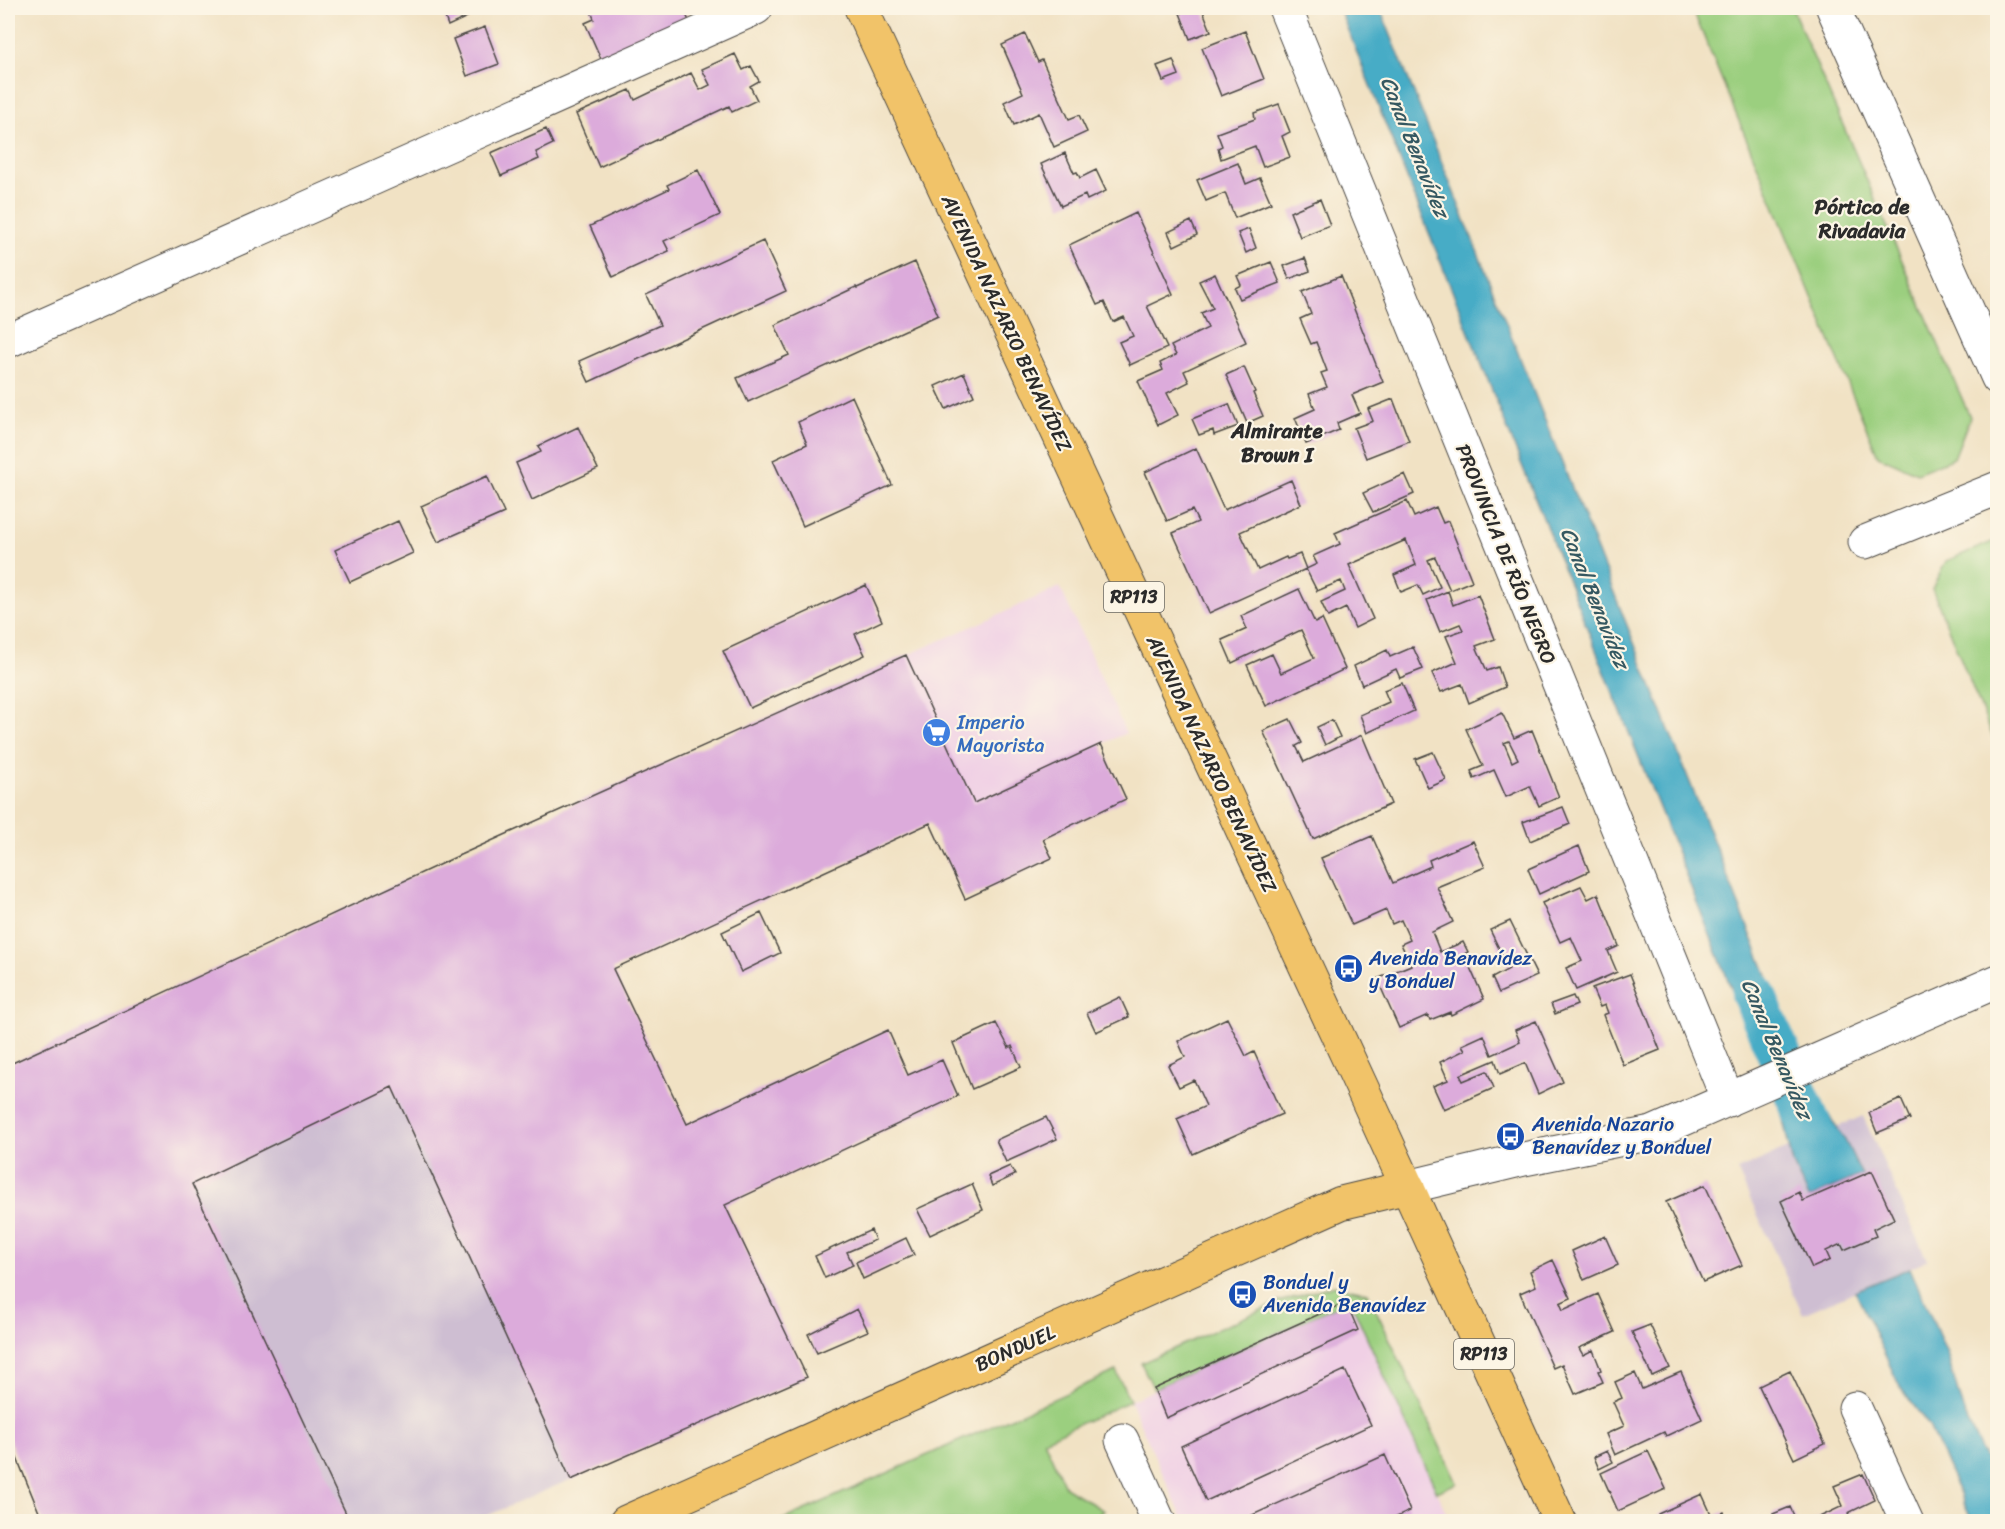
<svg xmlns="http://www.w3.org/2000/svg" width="2005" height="1529" viewBox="0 0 2005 1529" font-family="Sriracha,sans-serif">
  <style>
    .built { fill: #f0d0e5 }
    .industrial { fill: #cebed2 }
    .green { fill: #9bcf7f; stroke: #637d55; stroke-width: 1.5 }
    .water { fill: #47acc6; stroke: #396c78; stroke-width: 1.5 }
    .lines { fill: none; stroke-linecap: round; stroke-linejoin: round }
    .canal { stroke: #47acc6; stroke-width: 44 }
    .building { fill: #dcabdb; fill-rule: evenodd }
    .minor-casing { stroke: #494642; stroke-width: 35 }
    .major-casing { stroke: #494642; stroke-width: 35 }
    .minor { stroke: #fff; stroke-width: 33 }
    .major { stroke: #f1c369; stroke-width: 33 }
    .labels { text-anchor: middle; stroke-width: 4.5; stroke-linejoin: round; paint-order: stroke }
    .shield { fill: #fcf5e5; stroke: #6a6863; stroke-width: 1.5 }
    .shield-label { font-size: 18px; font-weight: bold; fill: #2b2b2b }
    .street-label { font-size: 20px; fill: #2b2b2b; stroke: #fcf5e5 }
    .shop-label { font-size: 20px; fill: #366cbe; stroke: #fcf5e5; text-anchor: start }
    .transit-label { font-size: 20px; fill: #164399; stroke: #fcf5e5; text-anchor: start }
    .water-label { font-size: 21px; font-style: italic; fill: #355861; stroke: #fcf5e5 }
    .neighbourhood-label { font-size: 21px; font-weight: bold; fill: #2b2b2b; stroke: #fcf5e5 }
  </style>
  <rect width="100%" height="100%" fill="#fcf5e5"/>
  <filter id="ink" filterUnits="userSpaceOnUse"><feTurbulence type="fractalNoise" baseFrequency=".0167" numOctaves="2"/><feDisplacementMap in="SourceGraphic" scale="12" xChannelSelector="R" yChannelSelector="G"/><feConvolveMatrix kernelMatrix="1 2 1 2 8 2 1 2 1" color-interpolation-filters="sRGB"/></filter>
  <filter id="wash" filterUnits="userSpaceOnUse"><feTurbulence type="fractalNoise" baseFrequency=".008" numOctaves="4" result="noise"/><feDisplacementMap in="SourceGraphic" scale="24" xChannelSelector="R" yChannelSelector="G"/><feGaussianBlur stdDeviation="1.35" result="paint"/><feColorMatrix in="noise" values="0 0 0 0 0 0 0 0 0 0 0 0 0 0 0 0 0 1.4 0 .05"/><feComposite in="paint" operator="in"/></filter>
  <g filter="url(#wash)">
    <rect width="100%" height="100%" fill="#f1e2c4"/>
    <!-- built -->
    <path class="built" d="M1060 587 1126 733 613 969 541 819Z
      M1350 1300 1450 1521H1184L1130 1401Z"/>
    <!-- industrial -->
    <path class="industrial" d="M460 855 807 1377 475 1521H43L8 1436V1065Z
      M1863 1116 1927 1260 1803 1314 1737 1170Z"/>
    <!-- green -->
    <path class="green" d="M1692 8H1792L1970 417 1954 458 1917 473 1878 456Z
      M1997 540V539V747L1932 589 1946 561Z
      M1334 1285 1368 1293 1457 1483 1437 1492 1350 1300 1154 1389 1141 1363 1279 1302Z
      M1116 1371 1130 1401 1044 1440 1065 1487 1104 1511 1079 1522 780 1521Z"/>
    <!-- water -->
    <path class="water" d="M1339 8H1380L1793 1040 1758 1055Z
      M1811 1088 1845 1140 1862 1175 1809 1198 1793 1164 1779 1102Z
      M1910 1268 1947 1354 1963 1410 1997 1486V1521H1972L1929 1426 1900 1387 1855 1291Z"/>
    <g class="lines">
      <!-- canal -->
      <path class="canal" d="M1753 993 1820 1149"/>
    </g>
    <g id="blocks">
      <!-- building -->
      <path class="building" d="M451 8H476L478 12 448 26 443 11Z
        M590 8H683L690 23 602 61 585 23 594 19Z
        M1178 8H1212L1203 11 1211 31 1190 39Z
        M485 27 499 64 467 76 453 39Z
        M1245 31 1264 79 1221 96 1202 48Z
        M1025 34 1038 62 1042 60 1069 119 1079 115 1087 132 1054 147 1039 113 1014 125 1004 102 1023 93 1002 45Z
        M735 54 743 70 751 66 759 81 750 86 757 100 732 112 729 106 599 167 576 114 630 90 635 100 691 73 700 90 710 85 702 69Z
        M1173 60 1179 75 1163 81 1157 66Z
        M1279 104 1290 132 1282 136 1290 157 1263 167 1255 146 1221 159 1218 148 1222 146 1217 133 1255 119 1254 113Z
        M546 129 553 144 536 152 539 159 501 176 491 153Z
        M1065 153 1074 173 1077 172 1080 178 1096 170 1106 191 1087 200 1085 195 1061 206 1041 164Z
        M1238 163 1246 184 1260 178 1271 203 1235 218 1225 193 1206 201 1197 180Z
        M698 170 720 215 664 241 669 251 613 277 590 226 669 189 667 185Z
        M1320 199 1330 225 1300 237 1290 212Z
        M1136 213 1173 294 1147 306 1167 348 1130 365 1119 342 1133 336 1124 317 1113 322 1104 302 1097 305 1069 245Z
        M1191 221 1197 235 1174 246 1168 232Z
        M1249 229 1256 248 1246 253 1238 233Z
        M763 241 786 291 589 382 579 361 660 325 646 295Z
        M1305 258 1310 271 1289 279 1284 266Z
        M915 262 938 315 748 402 737 378 789 355 775 325 856 287 857 288Z
        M1271 262 1280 283 1240 299 1235 288 1241 285 1237 276Z
        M1215 274 1246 342 1184 371 1189 382 1167 393 1178 415 1158 425 1138 381 1163 370 1160 363 1176 355 1171 346 1208 328 1201 313 1213 308 1199 281Z
        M1341 276 1383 382 1352 395 1360 413 1337 423 1339 430 1306 444 1295 418 1315 409 1309 394 1327 387 1321 373 1327 371 1316 342 1311 344 1300 319 1311 314 1302 292Z
        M1244 367 1255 392 1253 393 1263 416 1247 423 1226 375Z
        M964 373 974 396 946 409 935 386Z
        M852 396 892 485 803 526 773 460 807 444 798 422Z
        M1393 399 1409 441 1366 458 1354 428 1373 421 1368 409Z
        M1229 404 1238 426 1214 435 1213 430 1199 435 1192 419Z
        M578 427 598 469 532 500 516 463 541 452 538 446Z
        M1196 448 1224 510 1291 480 1301 504 1240 532 1258 570 1286 557 1287 559 1300 554 1306 569 1209 613 1173 533 1198 522 1192 510 1167 521 1145 472Z
        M1405 474 1414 494 1373 512 1363 493Z
        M487 476 504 513 438 542 421 506Z
        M1407 501 1414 517 1436 507 1443 523 1448 521 1472 581 1450 590 1435 557 1428 560 1440 587 1423 595 1418 585 1401 592 1394 575 1416 565 1406 540 1349 565 1373 619 1355 628 1346 608 1328 617 1321 602 1345 591 1341 581 1317 591 1306 569 1317 564 1313 556 1340 544 1335 533Z
        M398 521 413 553 350 582 335 550Z
        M866 585 882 621 855 634 865 655 750 708 723 651Z
        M1299 589 1315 623 1322 619 1345 669 1266 706 1247 665 1272 654 1281 673 1314 658 1301 630 1232 663 1222 640 1247 629 1241 616Z
        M1448 591 1453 605 1478 595 1495 639 1476 646 1487 671 1498 667 1505 687 1469 703 1462 684 1441 692 1432 673 1457 662 1446 636 1463 630 1460 624 1440 632 1427 600Z
        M1413 647 1423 669 1400 678 1396 669 1362 685 1354 666 1387 650 1390 657Z
        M906 655 974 803 1101 744 1126 799 1043 839 1052 858 965 899 930 823 613 969 687 1124 888 1030 908 1075 942 1060 958 1096 725 1205 807 1377 571 1480 392 1087 192 1184 350 1522H43L8 1436V1065L460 855Z
        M1402 683 1414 711 1367 733 1360 715 1389 702 1384 690Z
        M1502 713 1514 738 1532 730 1559 797 1539 806 1530 786 1506 797 1494 770 1474 779 1471 771 1483 766 1466 729ZM1509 741 1518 759 1512 762 1504 743Z
        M1290 719 1302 743 1296 746 1304 762 1362 735 1391 804 1313 839 1263 731Z
        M1332 720 1340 737 1325 745 1317 727Z
        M1433 752 1446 780 1428 788 1415 759Z
        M1563 807 1570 824 1530 841 1523 822Z
        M1372 836 1393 883 1431 866 1429 860 1473 841 1485 867 1437 887 1453 922 1432 932 1440 952 1463 942 1468 952 1464 954 1484 999 1451 1015 1450 1012 1430 1020 1428 1015 1399 1028 1377 979 1411 965 1401 944 1410 940 1401 920 1392 924 1386 910 1352 925 1321 858Z
        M1579 846 1589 871 1539 894 1528 869Z
        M1581 886 1588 899 1598 894 1619 946 1608 951 1617 972 1576 990 1566 968 1582 961 1571 937 1560 942 1542 903Z
        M761 913 780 953 741 972 722 932Z
        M1510 921 1537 976 1499 993 1492 978 1509 969 1490 930Z
        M1630 974 1660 1050 1623 1065 1603 1015 1608 1013 1605 1005 1600 1007 1592 988Z
        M1573 996 1577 1005 1555 1014 1551 1004Z
        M1120 997 1129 1017 1096 1032 1087 1013Z
        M1227 1018 1246 1056 1254 1052 1282 1114 1193 1154 1177 1119 1206 1106 1194 1080 1179 1087 1168 1065 1185 1057 1178 1041Z
        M1536 1021 1563 1082 1538 1094 1525 1063 1500 1074 1495 1060 1460 1075 1463 1081 1487 1071 1494 1088 1444 1110 1433 1086 1448 1080 1440 1062 1465 1050 1462 1045 1484 1035 1492 1055 1520 1042 1515 1030Z
        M996 1023 1009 1048 1012 1046 1021 1067 972 1089 953 1043Z
        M1901 1099 1910 1119 1877 1133 1869 1113Z
        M1046 1117 1057 1139 1006 1162 996 1140Z
        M1010 1166 1015 1175 992 1186 988 1176Z
        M1872 1171 1894 1219 1873 1229 1876 1236 1844 1250 1841 1244 1826 1251 1830 1260 1812 1268 1781 1201 1799 1192 1803 1201Z
        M972 1184 983 1210 930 1235 917 1209Z
        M1705 1185 1742 1265 1703 1282 1666 1202Z
        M871 1230 875 1240 847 1252 853 1265 825 1278 815 1256Z
        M1605 1236 1618 1265 1584 1280 1572 1251Z
        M906 1238 914 1255 863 1279 856 1262Z
        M1553 1260 1571 1298 1560 1303 1563 1310 1598 1294 1615 1332 1579 1348 1583 1355 1593 1350 1601 1370 1598 1371 1603 1382 1575 1394 1562 1364 1553 1368 1520 1293 1536 1286 1530 1271Z
        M1346 1302 1358 1330 1166 1418 1154 1389Z
        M857 1309 868 1331 817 1353 808 1334Z
        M1650 1325 1670 1368 1652 1376 1632 1332Z
        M1345 1370 1371 1425 1206 1501 1181 1446Z
        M1790 1371 1825 1444 1794 1459 1759 1386Z
        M1681 1372 1702 1419 1666 1436 1664 1432 1615 1455 1606 1434 1624 1426 1613 1402 1622 1398 1615 1382 1635 1373 1642 1389Z
        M1607 1451 1613 1462 1599 1469 1594 1457Z
        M1648 1451 1666 1489 1618 1511 1601 1473Z
        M1385 1455 1410 1511 1386 1522H1237Z
        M1863 1474 1875 1500 1848 1513 1851 1519 1845 1522H1809L1843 1506 1834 1486Z
        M1702 1494 1711 1514 1694 1522H1661L1658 1514Z
        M1790 1507 1797 1522H1777L1773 1514Z
        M1724 1512 1728 1522H1711L1709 1519Z"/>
    </g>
  </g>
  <g filter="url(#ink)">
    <use href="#blocks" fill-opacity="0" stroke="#494642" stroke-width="1.5"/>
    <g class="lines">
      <defs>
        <path id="minor" d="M1285 8 1728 1100
          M1833 8 1998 378
          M8 341 756 8
          M1865 542 1998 488
          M1408 1187 1524 1159 1652 1133 1998 981
          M1855 1408 1907 1522
          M1122 1440 1159 1522"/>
        <path id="major" d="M861 8 1363 1090 1560 1522
          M626 1522 1341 1203 1408 1187"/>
      </defs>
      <!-- minor casing -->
      <use href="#minor" class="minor-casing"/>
      <!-- major casing -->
      <use href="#major" class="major-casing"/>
      <!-- minor -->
      <use href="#minor" class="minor"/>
      <!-- major -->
      <use href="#major" class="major"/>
    </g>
  </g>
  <!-- icons -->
  <defs>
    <symbol id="supermarket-disc" viewBox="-11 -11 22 22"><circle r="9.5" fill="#3f7fe0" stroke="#fcf5e5"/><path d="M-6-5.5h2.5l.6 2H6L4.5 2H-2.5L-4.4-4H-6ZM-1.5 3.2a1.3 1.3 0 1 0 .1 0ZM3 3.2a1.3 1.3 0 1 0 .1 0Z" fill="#fff"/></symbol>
    <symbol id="bus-disc" viewBox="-11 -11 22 22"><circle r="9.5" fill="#1a4fb4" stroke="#fcf5e5"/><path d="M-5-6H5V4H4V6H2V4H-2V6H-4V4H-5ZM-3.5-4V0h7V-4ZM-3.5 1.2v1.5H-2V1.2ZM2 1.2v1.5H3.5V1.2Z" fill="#fff"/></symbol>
  </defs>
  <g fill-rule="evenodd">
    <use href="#supermarket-disc" x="920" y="716" width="33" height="33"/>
    <use href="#bus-disc" x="1332" y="952" width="33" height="33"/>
    <use href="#bus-disc" x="1494" y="1120" width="33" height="33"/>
    <use href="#bus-disc" x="1226" y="1278" width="33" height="33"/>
  </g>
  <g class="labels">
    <!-- shield labels -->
    <g class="shield">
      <rect x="1104" y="582" width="60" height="30" rx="4.5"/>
      <rect x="1454" y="1339" width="60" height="30" rx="4.5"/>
    </g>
    <g class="shield-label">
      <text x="1134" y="603">RP113</text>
      <text x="1484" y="1360">RP113</text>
    </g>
    <!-- street labels -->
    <g class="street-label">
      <text transform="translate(1007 323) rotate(65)" y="7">AVENIDA NAZARIO BENAVÍDEZ</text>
      <text transform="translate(1506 554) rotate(68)" y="7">PROVINCIA DE RÍO NEGRO</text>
      <text transform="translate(1212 764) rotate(65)" y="7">AVENIDA NAZARIO BENAVÍDEZ</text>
      <text transform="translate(1015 1348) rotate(-24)" y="7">BONDUEL</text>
    </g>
    <!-- shop labels -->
    <g class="shop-label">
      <text x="957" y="729">Imperio<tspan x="957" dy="23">Mayorista</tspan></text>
    </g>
    <!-- transit labels -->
    <g class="transit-label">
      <text x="1369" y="965">Avenida Benavídez<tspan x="1369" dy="23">y Bonduel</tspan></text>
      <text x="1532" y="1131">Avenida Nazario<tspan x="1532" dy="23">Benavídez y Bonduel</tspan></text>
      <text x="1263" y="1289">Bonduel y<tspan x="1263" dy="23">Avenida Benavídez</tspan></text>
    </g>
    <!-- water labels -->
    <g class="water-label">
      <text transform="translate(1415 147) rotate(68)" y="7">Canal Benavídez</text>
      <text transform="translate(1595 598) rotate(68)" y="7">Canal Benavídez</text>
      <text transform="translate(1777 1049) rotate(67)" y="7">Canal Benavídez</text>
    </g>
    <!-- neighbourhood labels -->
    <g class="neighbourhood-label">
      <text x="1862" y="214">Pórtico de<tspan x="1862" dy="24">Rivadavia</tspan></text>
      <text x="1277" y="438">Almirante<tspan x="1277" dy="24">Brown I</tspan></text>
    </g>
  </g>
  <!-- margin -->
  <rect width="2005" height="1529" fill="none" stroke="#fcf5e5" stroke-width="30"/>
</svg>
